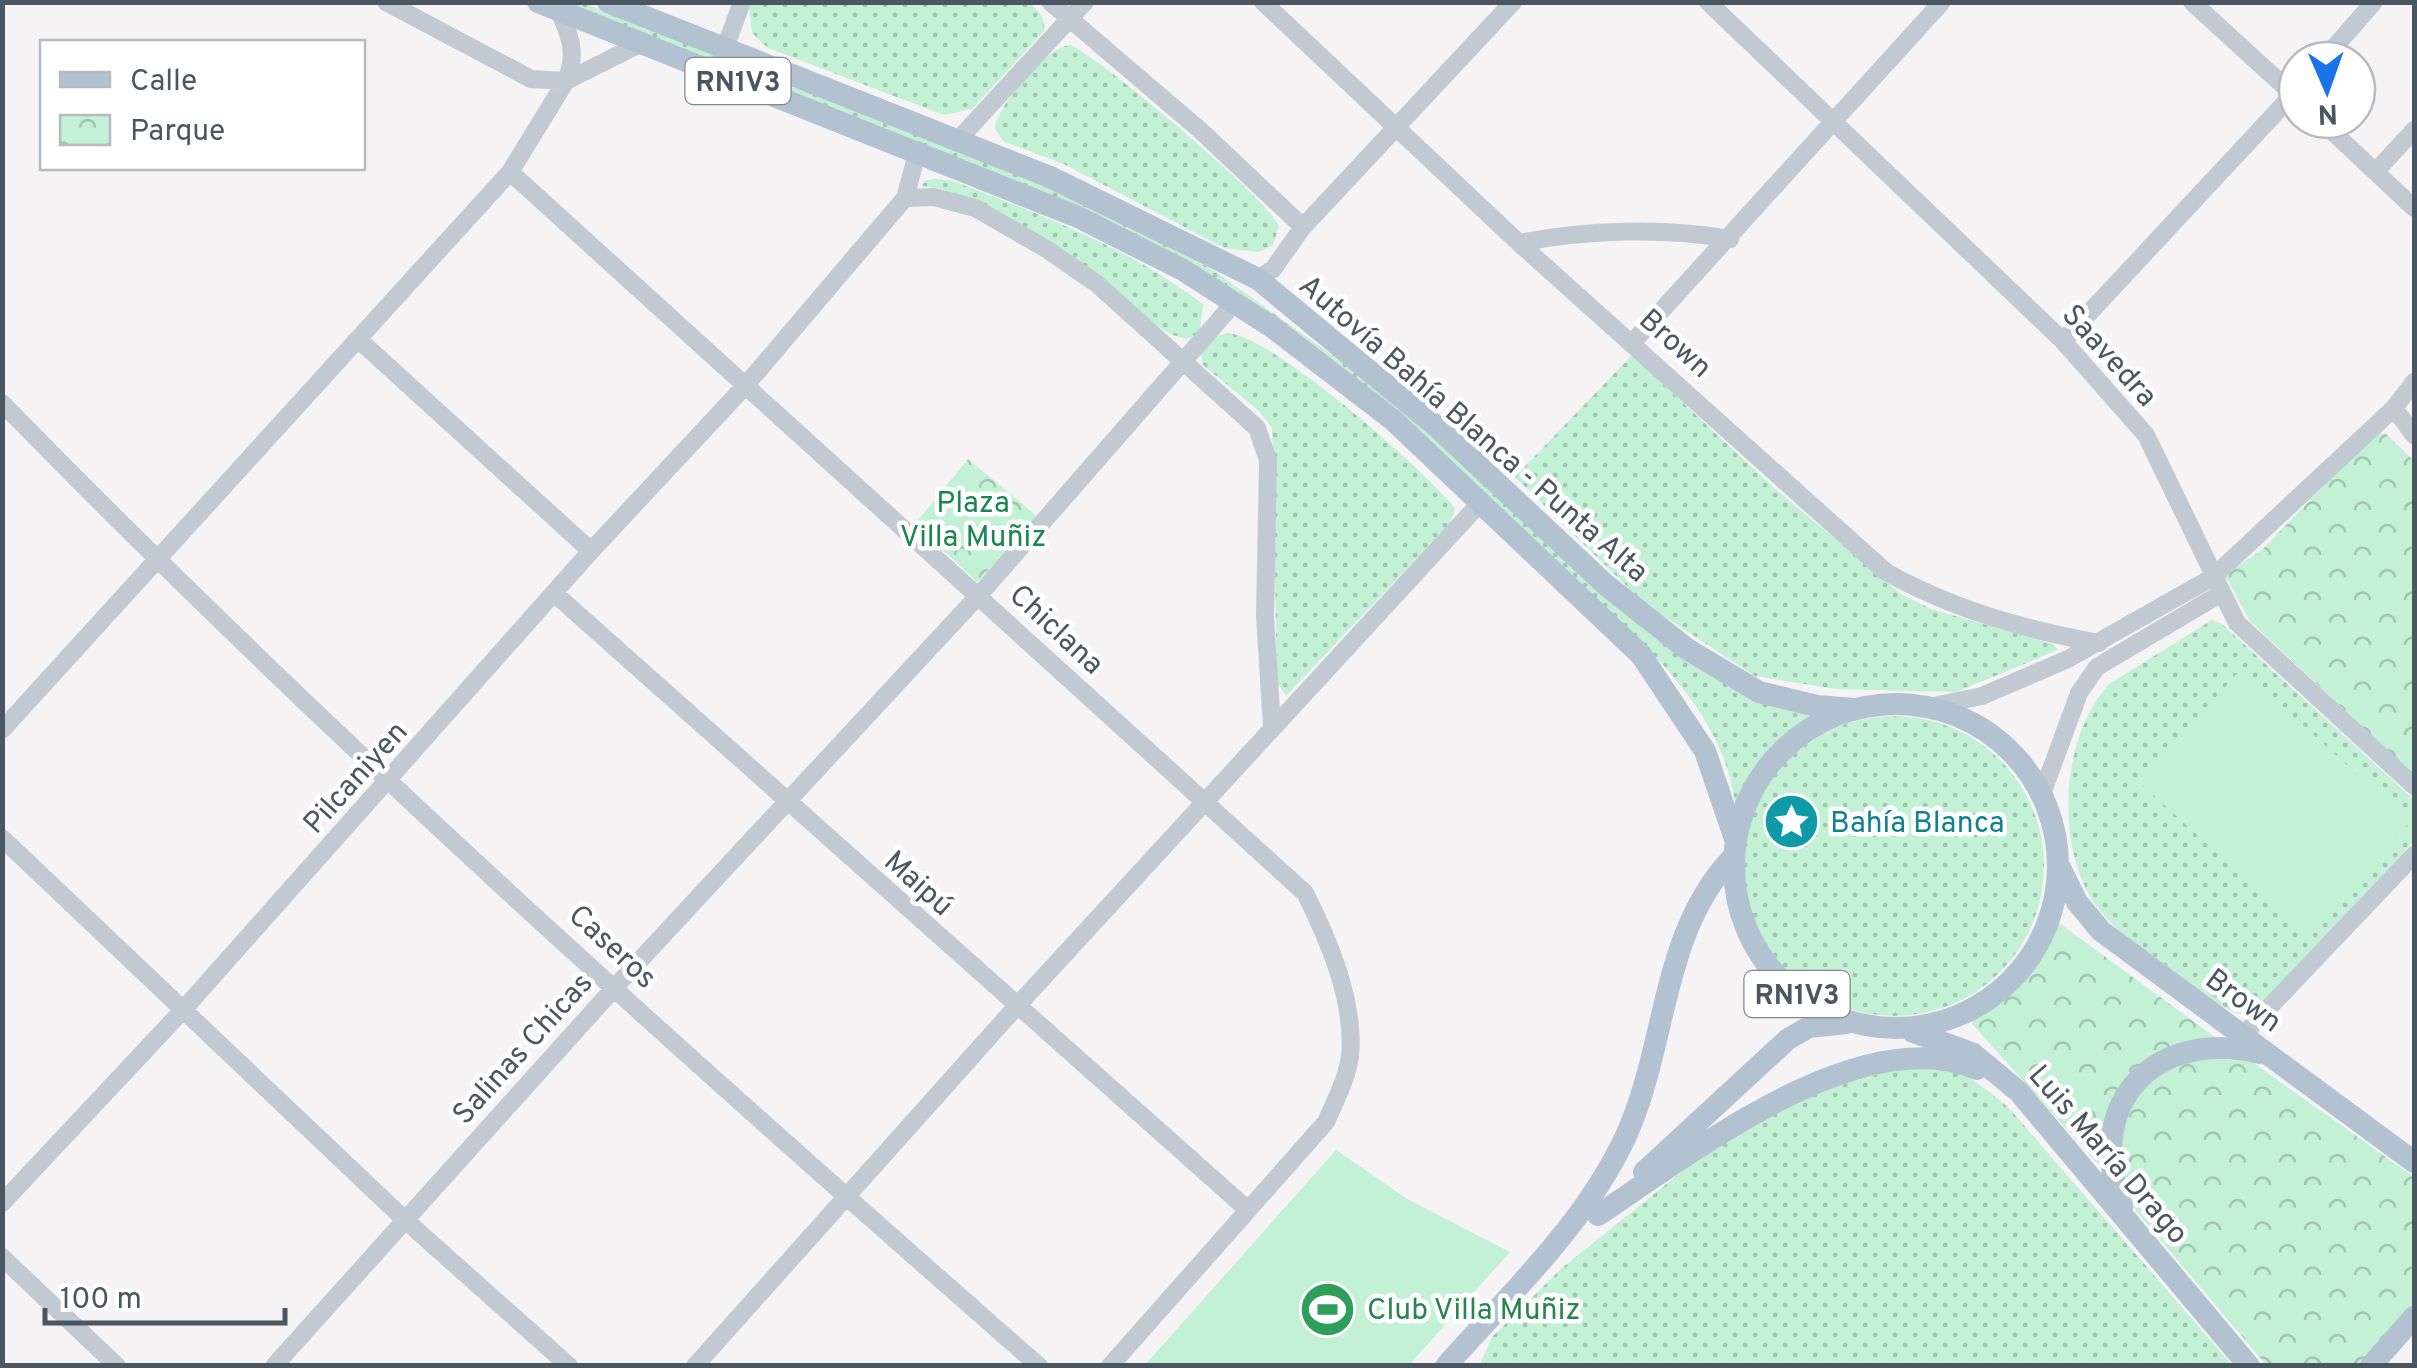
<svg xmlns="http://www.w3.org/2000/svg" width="2417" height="1368" viewBox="0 0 2417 1368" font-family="Overpass,sans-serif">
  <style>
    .grass { fill: url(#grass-dots) }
    .park { fill: url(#park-crowns) }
    .pitch { fill: #c3f1d5 }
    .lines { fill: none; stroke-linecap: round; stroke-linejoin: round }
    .minor { stroke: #c1cad2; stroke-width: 18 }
    .major { stroke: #b3c2d1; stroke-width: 22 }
    .labels { text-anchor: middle; stroke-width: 9; stroke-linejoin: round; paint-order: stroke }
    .shield { fill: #fff; stroke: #808990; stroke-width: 2.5 }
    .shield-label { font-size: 28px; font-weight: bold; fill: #4a5661 }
    .street-label { font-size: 30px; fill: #4a5661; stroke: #fff }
    .park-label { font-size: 30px; fill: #17864f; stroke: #fff }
    .culture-label { font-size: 30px; fill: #0d838f; stroke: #fff; text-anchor: start }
    .leisure-label { font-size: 30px; fill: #27864d; stroke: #fff; text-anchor: start }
  </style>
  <defs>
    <pattern id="grass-dots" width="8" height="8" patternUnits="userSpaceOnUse" patternTransform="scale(2.5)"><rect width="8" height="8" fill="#c3f1d5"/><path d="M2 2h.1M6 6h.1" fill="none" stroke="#a0c6b0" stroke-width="1.8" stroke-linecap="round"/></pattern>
    <pattern id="park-crowns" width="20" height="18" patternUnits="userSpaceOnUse" patternTransform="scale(2.5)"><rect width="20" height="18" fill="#c3f1d5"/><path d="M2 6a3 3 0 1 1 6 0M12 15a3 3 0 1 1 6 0" fill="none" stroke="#a0c6b0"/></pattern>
  </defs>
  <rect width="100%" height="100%" fill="#f5f3f3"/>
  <!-- grass -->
  <path class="grass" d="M1029 2 1042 16 1045 30 972 109 944 115 768 48 752 33 749 7 750 3Z
    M558 3H584L1009 170 1143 232 1213 270 1382 391 1604 594 1814 715 1773 744 1735 803C1724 724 1672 673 1618 618L1240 295Z
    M1070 45C1099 56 1269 200 1279 226L1273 245 1258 252 1224 248 1064 164 1003 141 995 128C996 107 1048 46 1070 45Z
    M934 179 950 180C1039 214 1126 246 1203 304L1200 332 1187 339C1156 334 1136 305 1112 287 1062 251 984 192 922 186L924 181Z
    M1227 333C1270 334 1425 470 1455 508L1450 523 1286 696 1277 682 1272 428 1258 410 1203 365 1201 353 1213 338Z
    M1632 355 1773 487 1901 594 1931 609 2053 644 2058 650 1956 692 1836 689 1755 676 1644 603 1515 477Z
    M2212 620 2222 624 2414 800V841L2253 1014 2245 1016C2219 1008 2196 988 2174 971 2146 950 2112 931 2093 901 2055 841 2061 737 2109 684Z
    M1744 866a150 150 0 1 1 300 0a150 150 0 1 1-300 0Z
    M1913 1065 1967 1075 2008 1107 2232 1365 1479 1366 1492 1337 1562 1268 1720 1141 1821 1090Z"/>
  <!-- park -->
  <path class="park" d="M2375 433 2386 434 2414 461V775L2250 621 2225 575 2263 549Z
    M968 459 1037 516 977 582 915 524Z
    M2059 923 2216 1038 2155 1056 2101 1167 1972 1024 1974 1017C2013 995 2045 966 2059 923Z
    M2195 1056 2252 1062 2414 1177V1303L2358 1365 2267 1366 2131 1205C2112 1168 2115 1120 2141 1087 2152 1073 2180 1064 2195 1056Z"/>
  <!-- pitch -->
  <path class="pitch" d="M2241 669 2410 822 2307 935 2139 782Z
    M1336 1150 1409 1200 1510 1252 1409 1365H1145Z"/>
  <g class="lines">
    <!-- minor -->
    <path class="minor" d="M386 2 531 79 566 81C577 53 571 38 559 11
      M1050 2 1200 130 1303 227
      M1263 2 1519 243 1886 572C1952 609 2025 630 2099 643
      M1708 2 2063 341 2146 435 2237 623 2414 786
      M2192 2 2297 98
      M725 48 742 2
      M2323 60 2374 2
      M2320 120 2414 208
      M958 140 1085 2
      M2376 171 2414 130
      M510 172 1305 893C1329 941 1355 1001 1350 1056 1347 1079 1335 1101 1326 1122L1110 1366
      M905 198 934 197 975 208 1048 250 1097 284 1257 428 1268 460 1265 616 1272 726
      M1519 243C1585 230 1663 227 1730 239
      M1258 279 1273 269 1303 227 1513 2
      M358 339 591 551
      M2063 341 2297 90
      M1632 343 1942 2
      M2 403C331 740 685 1056 1039 1366
      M2394 408 2414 435
      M555 594 1248 1210
      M1928 707 1982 696 2068 659 2213 577 2394 408 2414 382
      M2 730 510 172 566 81 642 43
      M2042 794 2079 693 2097 667 2220 594
      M2 838 404 1219 569 1366
      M2242 1036 2414 855
      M2 1203 182 1011 591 551 745 386 905 198 918 150
      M2 1257 117 1366
      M274 1366 616 986 979 595 1235 302
      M695 1366 1016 1007 1482 501"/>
    <!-- major -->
    <path class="major" d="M538 2 1078 217 1183 270 1272 327 1393 420 1641 655 1705 751 1735 839
      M608 2 1050 177 1258 279 1436 426 1606 585 1687 649 1759 692 1817 706 1854 709
      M1734 866a162 162 0 1 1 324 0a162 162 0 1 1-324 0Z
      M2059 866 2077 902 2101 931 2414 1162
      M1913 1032 1972 1053 2019 1092 2249 1366
      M1644 1172 1788 1039 1809 1027 1846 1023
      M2122 1207C2083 1103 2154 1028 2260 1053
      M1598 1215C1691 1154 1861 1019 1977 1069
      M1446 1366C1509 1295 1584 1225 1625 1138 1668 1045 1660 933 1733 857
      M2371 1366 2414 1317"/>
  </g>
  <!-- icons -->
  <defs>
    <symbol id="sight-disc" viewBox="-11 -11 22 22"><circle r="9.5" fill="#0f9aa8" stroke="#fff"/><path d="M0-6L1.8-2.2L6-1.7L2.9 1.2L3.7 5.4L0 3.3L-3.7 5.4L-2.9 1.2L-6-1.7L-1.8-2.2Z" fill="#fff"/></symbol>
    <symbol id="stadium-disc" viewBox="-11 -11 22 22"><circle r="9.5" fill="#2e9e5b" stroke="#fff"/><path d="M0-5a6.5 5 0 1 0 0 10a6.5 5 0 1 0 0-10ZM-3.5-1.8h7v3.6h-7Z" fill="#fff"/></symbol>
  </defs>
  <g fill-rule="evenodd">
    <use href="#sight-disc" x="1760" y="790" width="63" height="63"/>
    <use href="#stadium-disc" x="1296" y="1278" width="63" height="63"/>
  </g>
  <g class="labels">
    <!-- shield labels -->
    <g class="shield">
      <rect x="685.5" y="58" width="105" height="46" rx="8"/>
      <rect x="1744.5" y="971" width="105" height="46" rx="8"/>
    </g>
    <g class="shield-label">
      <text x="738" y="91">RN1V3</text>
      <text x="1797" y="1004">RN1V3</text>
    </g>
    <!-- street labels -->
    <g class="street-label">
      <text transform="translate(1676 343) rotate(42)" y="10">Brown</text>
      <text transform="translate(2110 355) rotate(48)" y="10">Saavedra</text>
      <text transform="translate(1474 428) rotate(41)" y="10">Autovía Bahía Blanca - Punta Alta</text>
      <text transform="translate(1057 629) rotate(43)" y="10">Chiclana</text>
      <text transform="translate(355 777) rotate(-48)" y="10">Pilcaniyen</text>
      <text transform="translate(919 883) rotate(42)" y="10">Maipú</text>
      <text transform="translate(613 946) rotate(43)" y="10">Caseros</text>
      <text transform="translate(2244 1000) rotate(36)" y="10">Brown</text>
      <text transform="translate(522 1048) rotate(-48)" y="10">Salinas Chicas</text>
      <text transform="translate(2109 1154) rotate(49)" y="10">Luis María Drago</text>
    </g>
    <!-- park labels -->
    <g class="park-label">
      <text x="973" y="512">Plaza<tspan x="973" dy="34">Villa Muñiz</tspan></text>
    </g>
    <!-- culture labels -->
    <g class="culture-label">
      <text x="1830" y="832">Bahía Blanca</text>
    </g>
    <!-- leisure labels -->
    <g class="leisure-label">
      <text x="1367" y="1319">Club Villa Muñiz</text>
    </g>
  </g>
  <!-- border -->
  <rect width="2417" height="1368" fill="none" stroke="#4a5661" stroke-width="10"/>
  <!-- legend -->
  <rect x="40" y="40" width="325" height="130" fill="#ffffff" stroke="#b7bbc0" stroke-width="2.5"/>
  <rect x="60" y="72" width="50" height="15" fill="#b3c2d1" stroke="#b7bbc0" stroke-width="2.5"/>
  <text x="130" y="90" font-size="30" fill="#4a5661">Calle</text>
  <rect x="60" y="115" width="50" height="30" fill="url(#park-crowns)" stroke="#b7bbc0" stroke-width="2.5"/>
  <text x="130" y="140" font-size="30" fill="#4a5661">Parque</text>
  <!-- north arrow -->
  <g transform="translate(2327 90) rotate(178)"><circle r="48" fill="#ffffff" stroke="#b7bbc0" stroke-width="2.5"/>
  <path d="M0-8L18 38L0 25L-18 38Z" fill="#1a73e8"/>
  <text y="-15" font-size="28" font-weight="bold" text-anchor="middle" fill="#4a5661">N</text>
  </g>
  <!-- scale -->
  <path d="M45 1308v15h240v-15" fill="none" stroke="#4a5661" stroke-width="5"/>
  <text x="60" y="1308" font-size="30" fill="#4a5661" stroke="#ffffff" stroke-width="8" paint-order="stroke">100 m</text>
</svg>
